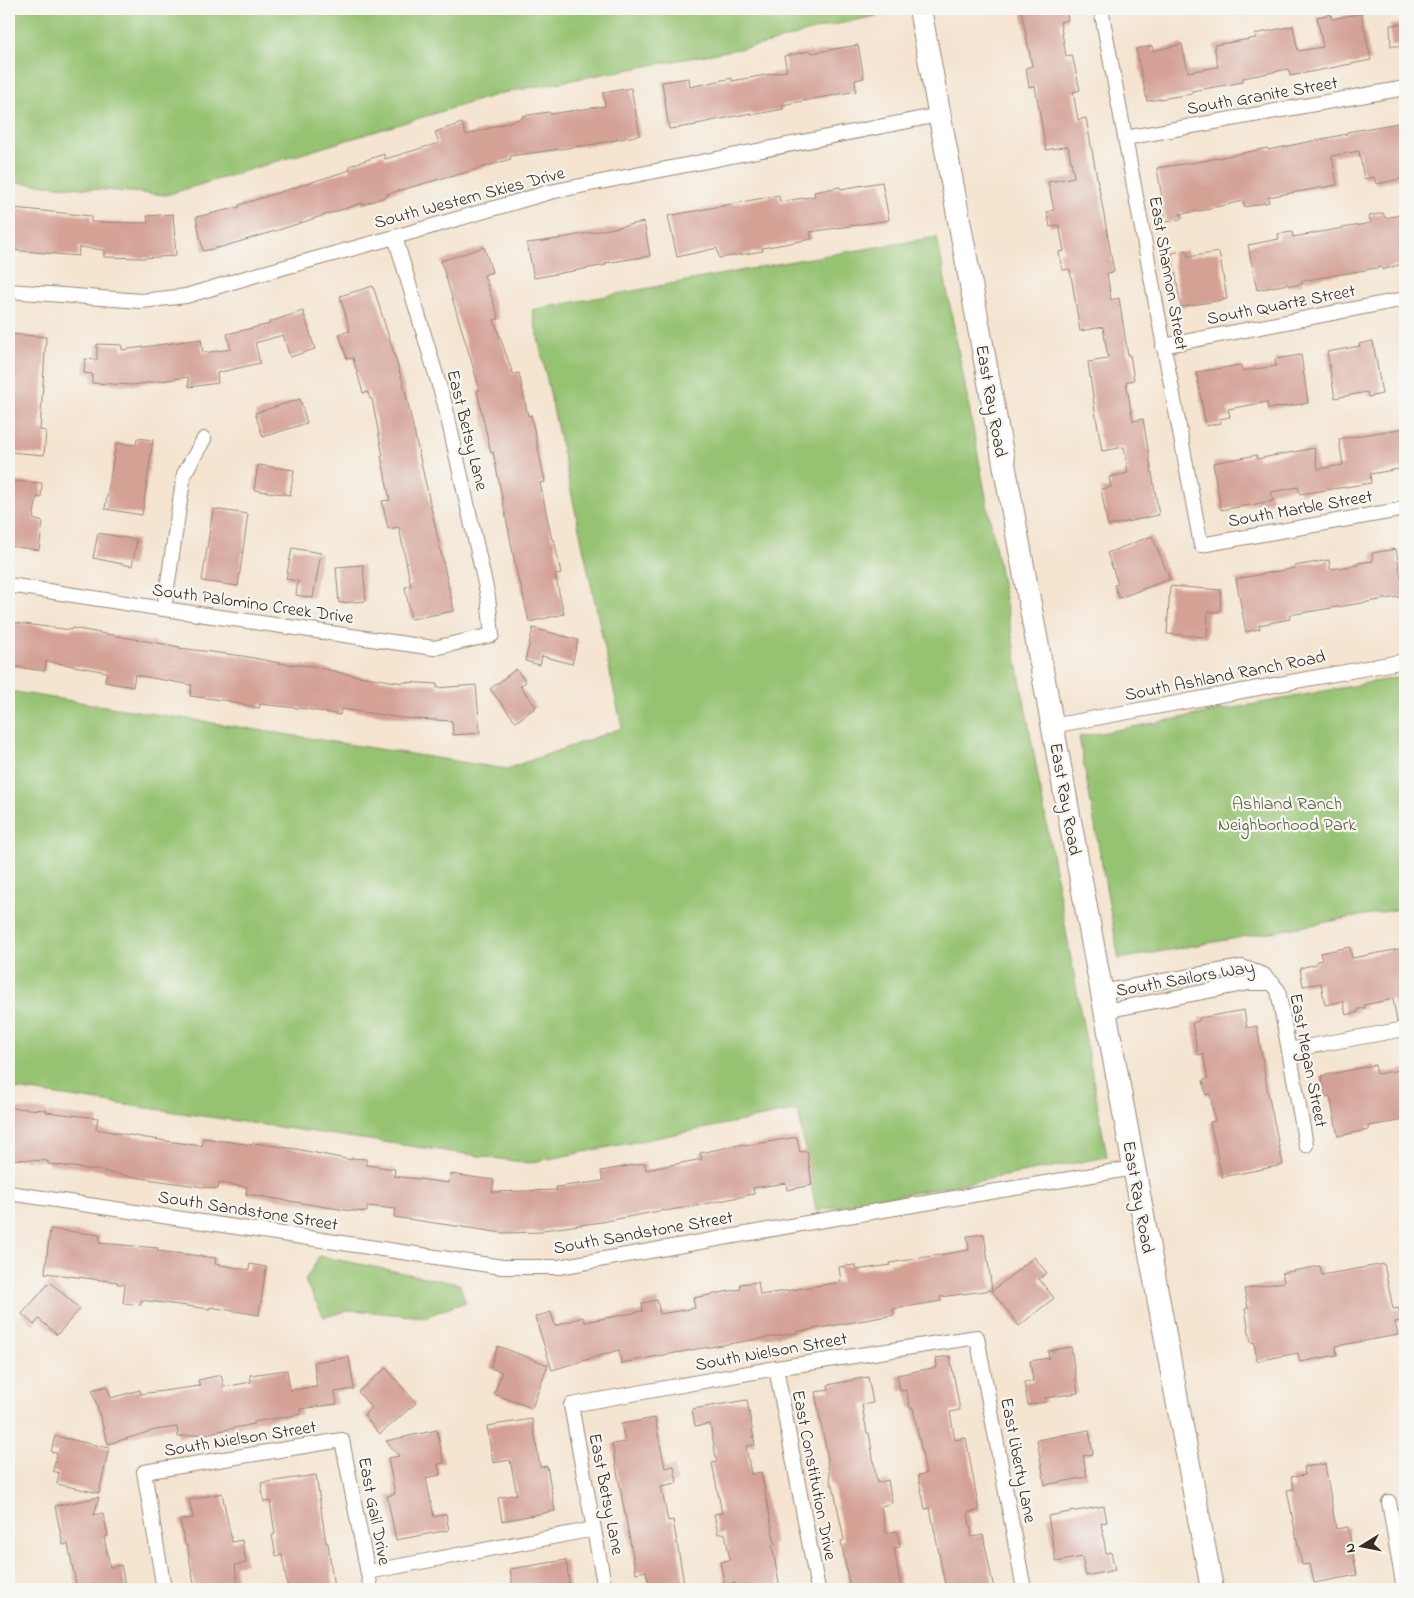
<svg xmlns="http://www.w3.org/2000/svg" width="1414" height="1598" viewBox="0 0 1414 1598" font-family="'Indie Flower',sans-serif">
  <style>
    .green { fill: #96c372; stroke: #687648 }
    .building { fill: #d4a195 }
    .lines { fill: none; stroke-linecap: round; stroke-linejoin: round }
    .minor-casing { stroke: #988777; stroke-width: 16 }
    .primary-casing { stroke: #988777; stroke-width: 24 }
    .minor { stroke: #fff; stroke-width: 14 }
    .primary { stroke: #fff; stroke-width: 22 }
    .labels { text-anchor: middle; stroke-width: 4.5; stroke-linejoin: round; paint-order: stroke }
    .street-label { font-size: 18px; fill: #3b2a1e; stroke: #f6f6f2 }
    .park-label { font-size: 18px; fill: #565837; stroke: #f6f6f2 }
  </style>
  <rect width="100%" height="100%" fill="#f6f6f2"/>
  <filter id="ink" filterUnits="userSpaceOnUse"><feTurbulence type="fractalNoise" baseFrequency=".02" numOctaves="2"/><feDisplacementMap in="SourceGraphic" scale="10" xChannelSelector="R" yChannelSelector="G"/><feConvolveMatrix kernelMatrix="1 2 1 2 8 2 1 2 1" color-interpolation-filters="sRGB"/></filter>
  <filter id="wash" filterUnits="userSpaceOnUse"><feTurbulence type="fractalNoise" baseFrequency=".0096" numOctaves="4" result="noise"/><feDisplacementMap in="SourceGraphic" scale="20" xChannelSelector="R" yChannelSelector="G"/><feGaussianBlur stdDeviation="1.12" result="paint"/><feColorMatrix in="noise" values="0 0 0 0 0 0 0 0 0 0 0 0 0 0 0 0 0 1.4 0 .05"/><feComposite in="paint" operator="in"/></filter>
  <g filter="url(#wash)">
    <rect width="100%" height="100%" fill="#f4e4d0"/>
    <!-- green -->
    <path class="green" d="M9 9H894V12L824 27 770 43 502 93 166 195 9 182Z
      M937 237 1027 716 1107 1157 816 1211 798 1110 528 1163 9 1088V691L506 769 622 728 532 310 787 262Z
      M1405 676V908L1119 959 1079 737Z
      M319 1256 459 1284 466 1302 424 1317 351 1310 324 1317 305 1281Z"/>
    <g id="blocks">
      <!-- building -->
      <path class="building" d="M1021 9H1066L1068 20 1060 22 1066 56 1072 55 1080 90 1073 92 1078 120 1086 118 1108 237 1114 272 1107 273 1111 300 1119 298 1128 356 1130 355 1134 380 1126 382 1133 421 1143 419 1159 515 1108 526 1101 489 1111 487 1109 477 1128 473 1124 447 1102 451 1095 411 1088 362 1108 359 1103 327 1080 331 1070 269 1062 270 1059 252 1064 251 1059 225 1050 227 1047 212 1054 210 1048 182 1074 177 1068 146 1046 150 1035 86 1029 87 1026 68 1032 66Z
        M1361 13 1371 60 1290 76 1288 69 1243 78V82L1192 91V94L1147 101 1136 49 1152 46 1153 51 1182 44 1188 72 1218 67 1214 45 1256 38 1255 34 1293 26 1298 51 1323 47 1317 17 1331 14 1332 19Z
        M1405 24V46H1391L1390 25Z
        M858 45 864 78 855 80 856 91 782 105 783 109 752 115 751 113 696 124V125L669 129 662 82 689 78 690 87 732 78V81L787 71 784 56 811 51 812 53Z
        M631 88 640 135 596 144 510 156 511 159 450 177V176L387 194 388 196 362 205V203L285 228 222 247 203 251 196 217 240 207 239 205 350 170 349 166 384 154 385 159 439 143 435 132 462 123 466 135 523 118 522 116 549 112 550 114 605 106 603 93Z
        M1398 123 1405 164V178L1376 184 1374 177 1364 179 1359 151 1332 156 1337 185 1268 197 1269 202 1245 207 1243 201 1211 208V209L1180 214 1182 219 1166 222 1157 168 1203 161 1267 148 1268 150 1347 134V132Z
        M882 182 889 220 810 232 812 239 762 248 763 251 719 258 717 248 677 257 668 216 779 195 780 202 815 196 814 192 840 187 841 189Z
        M14 208 91 216V222L148 223 147 216 173 214 176 256 143 258 104 257V250L79 247 78 256 11 250Z
        M1383 213 1385 218 1405 214V263L1382 270V267L1302 281V284L1289 286 1288 284 1257 290 1248 245 1279 239 1278 234 1292 232 1293 237 1371 223 1369 216Z
        M644 222 650 256 605 263 606 265 534 278 527 243 552 240Z
        M484 247 492 272 484 275 499 319 494 320 513 374 519 373 528 416 531 415 545 482 540 483 552 540 554 539 561 574 555 575 564 614 529 622 520 582 519 583 493 452 491 453 483 418 477 391 480 390 441 261Z
        M1187 250 1188 257 1219 252 1227 299 1181 307 1172 253Z
        M373 286 404 386 454 611 411 619 405 587 411 586 399 527 388 529 382 501 390 500 381 456H383L372 399H370L368 392 363 393 353 358 347 359 339 334 350 331 340 296Z
        M303 311 315 349 290 357 283 335 255 343 260 363 217 373 218 383 189 387 188 377 133 385 92 383V374L84 373 85 359 97 360V344L122 345V350L201 339 203 353 231 349 227 334 270 324 269 322Z
        M10 334 46 337 40 430 46 431 44 455 9 452Z
        M1373 341 1382 394 1368 397 1367 392 1335 398 1327 352 1360 346 1359 344Z
        M1301 355 1308 403 1268 409 1267 402 1228 409 1230 417 1220 419 1221 423 1206 426 1196 372 1241 365 1242 371 1276 366 1275 359Z
        M300 399 307 423 263 437 255 413Z
        M1405 428V468L1370 474 1371 483 1300 494 1298 487 1271 492 1273 501 1221 510 1213 463 1257 455V459L1314 448 1318 469 1343 465 1339 439Z
        M137 438 153 440 142 515 105 509 116 443 136 445Z
        M258 465 294 470 290 495 254 490Z
        M9 481 42 483 41 498 37 497 33 519 43 522 39 550 9 546Z
        M213 509 248 514 238 586 202 581Z
        M98 533 137 540 132 566 93 558Z
        M1152 536 1170 579 1119 598 1114 585 1118 584 1107 553Z
        M292 548 321 553 313 598 296 595 298 581 286 579Z
        M1396 549 1404 596 1289 615 1290 619 1259 625 1260 629 1246 632 1236 579 1295 568 1294 566 1329 560 1330 569 1358 565V563L1373 561 1372 553Z
        M363 565 366 601 339 603 336 567Z
        M1170 586 1221 590 1220 612H1208L1207 637 1167 634Z
        M9 622 71 630 72 628 180 647 179 648 243 656 285 664 312 666 346 674 403 683 404 682 437 684V688L476 685 480 733 453 735 452 721 402 718 341 709 340 715 307 709 260 704 259 708 230 702V701L190 696 192 685 135 675 133 687 105 682 107 672 46 661 45 671 9 666Z
        M533 628 578 640 572 664 542 656 540 665 525 661Z
        M516 669 526 682 520 686 536 707 516 722 490 689Z
        M1350 947 1352 958 1405 948V1020L1397 1022 1393 999 1364 1005 1365 1008 1358 1009V1012L1346 1015 1343 1001 1325 1005 1321 983 1303 986 1300 968 1317 964V961L1322 960 1320 953Z
        M1244 1010 1247 1028 1257 1026 1267 1088 1283 1165 1222 1177 1210 1122 1215 1121 1210 1094 1206 1095 1203 1080 1208 1079 1203 1054 1198 1055 1192 1023 1199 1021V1018Z
        M1375 1065 1377 1074 1405 1069V1120L1368 1126V1130L1338 1136 1330 1096 1326 1097 1321 1076Z
        M9 1108 47 1110 46 1112 98 1118 96 1129 146 1138 202 1146 203 1138 252 1145 253 1143 296 1149 351 1160V1158L366 1159V1165L395 1169 394 1176 449 1183 450 1174 494 1180 492 1192 557 1190 556 1187 603 1181 601 1171 645 1163 646 1170 702 1159 700 1153 744 1144V1146L797 1137 800 1152 807 1151 812 1185 787 1190 786 1183 753 1188 754 1194 710 1203 665 1211 664 1210 602 1222 543 1230V1232L503 1233 394 1217 396 1209 367 1206V1212L345 1210 246 1194 247 1187 219 1183 218 1189 147 1179 105 1172V1171L48 1164V1161L9 1159Z
        M50 1229 100 1235 99 1243 158 1248V1251L216 1258 215 1264 249 1270 250 1264 266 1267 259 1315 210 1307V1309L141 1300V1305L123 1303 125 1284H117L118 1282 45 1273Z
        M984 1234 992 1290 940 1297 941 1301 893 1309 894 1315 796 1332V1333L697 1349 621 1363 619 1350 552 1370 535 1317 551 1312 555 1326 583 1317 585 1322 643 1311 642 1303 657 1300 660 1314 695 1308 693 1298 741 1289 740 1284 758 1282 760 1295 841 1282 839 1267 855 1265 856 1270 891 1265 890 1263 969 1250 967 1236Z
        M1034 1257 1047 1273 1039 1279 1054 1298 1019 1326 992 1291Z
        M1384 1264 1393 1309 1399 1308 1401 1321 1395 1322 1398 1335 1336 1346 1337 1355 1300 1362 1298 1353 1257 1361 1254 1342 1251 1343 1245 1309 1248 1308 1244 1289 1284 1282 1282 1273 1320 1266 1322 1275Z
        M50 1282 80 1309 57 1335 39 1319 34 1325 22 1314Z
        M498 1346 548 1365 532 1408 494 1394 502 1372 490 1368Z
        M1071 1347 1078 1393 1045 1398 1046 1402 1028 1405 1024 1382 1033 1381 1030 1361 1049 1358 1048 1351Z
        M950 1356 960 1410 950 1412 955 1440 966 1438 979 1510 968 1513 972 1537 983 1535 994 1589H946L930 1508 925 1509 918 1475 926 1474 913 1408H910L906 1390 900 1391 897 1375 937 1367 936 1358Z
        M349 1357 354 1389 335 1392 337 1404 300 1409 301 1414 254 1422V1424L209 1433 178 1437 177 1427 155 1430 108 1444 92 1390 107 1386 111 1398 140 1390 141 1394 200 1386 198 1380 221 1375 224 1387 251 1382 250 1375 287 1370 290 1390 317 1387 314 1362Z
        M386 1368 416 1403 380 1434 364 1415 372 1408 358 1392Z
        M868 1377 873 1403 862 1405 867 1433H869L877 1483 888 1480 892 1503 881 1506 886 1533 897 1531 900 1547 894 1548 901 1589H850L841 1541 844 1540 833 1485H831L827 1460H828L815 1392 829 1390 828 1385Z
        M747 1400 755 1445 746 1446 751 1474 761 1472 775 1544 772 1545 780 1589H736L735 1583 725 1585 720 1562 730 1560 725 1533 718 1534 714 1514 722 1513 712 1463 717 1462 710 1424 695 1426 692 1409Z
        M655 1418 665 1468 674 1466 677 1483 661 1486 668 1521 673 1520 685 1589H650L646 1571 636 1573 612 1444 625 1442 621 1424Z
        M532 1419 540 1467 547 1466 555 1511 502 1521 498 1498 517 1494 510 1460 493 1463 487 1426Z
        M437 1430 444 1463 438 1464 440 1475 426 1478 434 1517 446 1514 449 1530 396 1540 387 1496 395 1494 388 1458 399 1456 386 1441Z
        M1089 1430 1093 1454 1083 1456 1087 1477 1045 1485 1037 1440Z
        M55 1436 109 1448 99 1493 57 1484 59 1473 53 1471 57 1453 51 1452Z
        M1325 1464 1336 1529 1348 1527 1357 1575 1314 1583 1310 1564 1302 1565 1287 1490 1294 1489 1291 1477 1305 1475 1304 1467Z
        M316 1475 326 1543H328L334 1589H288L282 1555 276 1556 272 1535 275 1534 270 1501 264 1502 261 1483Z
        M222 1493 232 1542 242 1540 246 1563 235 1565 238 1587 227 1589H195L187 1545H185L180 1520 193 1518 189 1500Z
        M99 1497 94 1515 103 1513 108 1536 104 1537 110 1567 121 1565 126 1589H77L68 1544 63 1545 55 1506Z
        M1104 1506 1107 1522 1101 1523 1106 1553 1111 1552 1115 1570 1086 1576 1082 1557 1056 1562 1048 1516Z
        M566 1560 570 1589H521L520 1586 513 1587 510 1569Z"/>
    </g>
  </g>
  <g filter="url(#ink)">
    <use href="#blocks" fill-opacity="0" stroke="#988777" stroke-width="1"/>
    <g class="lines">
      <defs>
        <path id="minor" d="M1101 9 1201 545 1405 509
          M1125 138 1405 88
          M9 291 141 301 186 296 249 277 395 237 550 192 939 115
          M1163 346 1405 299
          M9 585 164 609 434 648 492 635 488 597 445 405 395 237
          M164 609 184 474 204 439
          M1052 726 1405 661
          M1101 992 1242 967 1264 975 1278 990 1306 1145
          M1105 1011 1249 983H1273
          M1289 1050 1405 1029
          M9 1193 502 1267H559L818 1221 1134 1168
          M776 1368 818 1589
          M1389 1502 1404 1589
          M368 1572 594 1529
          M164 1589 144 1472 342 1440 371 1589
          M605 1589 571 1405 776 1368 977 1337 1024 1589"/>
        <path id="primary" d="M920 9 1212 1589"/>
      </defs>
      <!-- minor casing -->
      <use href="#minor" class="minor-casing"/>
      <!-- primary casing -->
      <use href="#primary" class="primary-casing"/>
      <!-- minor -->
      <use href="#minor" class="minor"/>
      <!-- primary -->
      <use href="#primary" class="primary"/>
    </g>
  </g>
  <g class="labels">
    <!-- street labels -->
    <g class="street-label">
      <text transform="translate(1262 95) rotate(-10)" y="6">South Granite Street</text>
      <text transform="translate(469 197) rotate(-15)" y="6">South Western Skies Drive</text>
      <text transform="translate(1169 273) rotate(80)" y="6">East Shannon Street</text>
      <text transform="translate(1281 304) rotate(-11)" y="6">South Quartz Street</text>
      <text transform="translate(992 401) rotate(80)" y="6">East Ray Road</text>
      <text transform="translate(468 430) rotate(76)" y="6">East Betsy Lane</text>
      <text transform="translate(1300 508) rotate(-10)" y="6">South Marble Street</text>
      <text transform="translate(253 603) rotate(8)" y="6">South Palomino Creek Drive</text>
      <text transform="translate(1225 675) rotate(-11)" y="6">South Ashland Ranch Road</text>
      <text transform="translate(1066 799) rotate(80)" y="6">East Ray Road</text>
      <text transform="translate(1185 978) rotate(-10)" y="6">South Sailors Way</text>
      <text transform="translate(1309 1060) rotate(79)" y="6">East Megan Street</text>
      <text transform="translate(1139 1197) rotate(80)" y="6">East Ray Road</text>
      <text transform="translate(248 1210) rotate(9)" y="6">South Sandstone Street</text>
      <text transform="translate(643 1232) rotate(-10)" y="6">South Sandstone Street</text>
      <text transform="translate(771 1351) rotate(-10)" y="6">South Nielson Street</text>
      <text transform="translate(240 1438) rotate(-9)" y="6">South Nielson Street</text>
      <text transform="translate(1019 1460) rotate(79)" y="6">East Liberty Lane</text>
      <text transform="translate(815 1475) rotate(79)" y="6">East Constitution Drive</text>
      <text transform="translate(607 1494) rotate(79)" y="6">East Betsy Lane</text>
      <text transform="translate(375 1511) rotate(79)" y="6">East Gail Drive</text>
    </g>
    <!-- park labels -->
    <g class="park-label">
      <text x="1287" y="809">Ashland Ranch<tspan x="1287" dy="21">Neighborhood Park</tspan></text>
    </g>
  </g>
  <!-- margin -->
  <rect width="1414" height="1598" fill="none" stroke="#f6f6f2" stroke-width="30"/>
  <!-- north arrow -->
  <g transform="translate(1362 1546) rotate(260)" stroke="#f6f6f2" stroke-width="4" paint-order="stroke">
  <path d="M0-4L9 19L0 12L-9 19Z" fill="#3b2a1e"/>
  <text y="-8" font-size="14" font-weight="bold" text-anchor="middle" fill="#3b2a1e">N</text>
  </g>
</svg>
